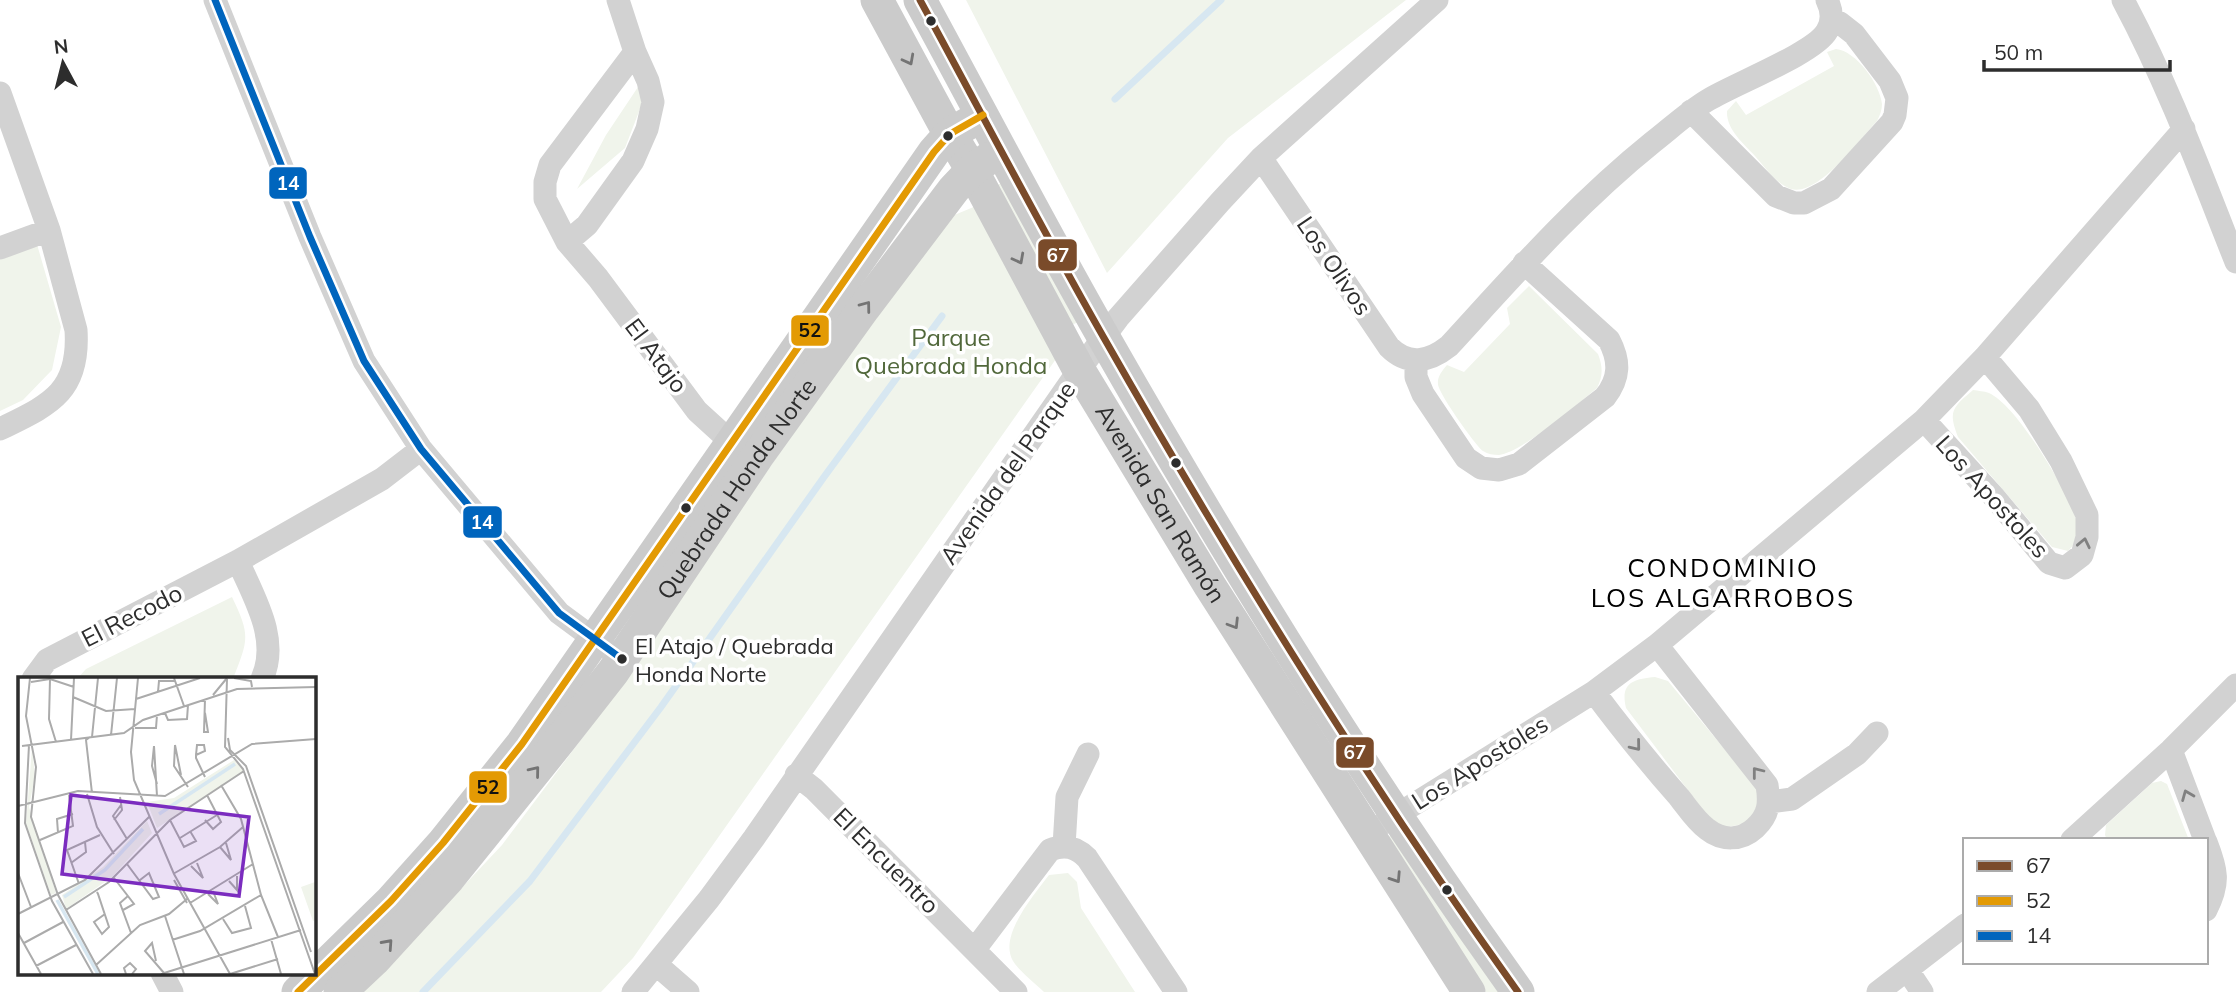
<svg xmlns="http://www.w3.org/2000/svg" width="2236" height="992" viewBox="0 0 2236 992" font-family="Mulish,sans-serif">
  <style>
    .green { fill: #f0f4eb }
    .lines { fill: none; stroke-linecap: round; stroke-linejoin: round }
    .stream { stroke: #d7e7f1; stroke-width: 7 }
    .street { stroke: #d2d2d2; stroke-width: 23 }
    .secondary { stroke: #cbcbcb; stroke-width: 33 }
    .bus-1-casing { stroke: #fff; stroke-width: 12 }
    .bus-2-casing { stroke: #fff; stroke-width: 12 }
    .bus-3-casing { stroke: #fff; stroke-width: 12 }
    .bus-1 { stroke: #7a4b2a; stroke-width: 7 }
    .bus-2 { stroke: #e39a04; stroke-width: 7 }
    .bus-3 { stroke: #0065bd; stroke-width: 7 }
    .oneway { stroke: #747474 }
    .oneway2 { stroke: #808080 }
    .bus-dot { fill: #2d2d2d; stroke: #fff; stroke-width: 2.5 }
    .labels { text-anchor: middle; stroke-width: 7; stroke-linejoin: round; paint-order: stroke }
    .bus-label { font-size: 22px; fill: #2d2d2d; stroke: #fff; text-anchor: start }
    .street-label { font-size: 24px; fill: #2d2d2d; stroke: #fff }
    .park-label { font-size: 24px; fill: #51683b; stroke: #fff }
    .neighbourhood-label { font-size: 26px; letter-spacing: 2px; fill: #000; stroke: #fff }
    .inset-river { fill: none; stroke: #d7e7f1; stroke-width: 3.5 }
    .inset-road { fill: none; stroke: #ababab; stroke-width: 2 }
    .view { fill: #7b2cbf; fill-opacity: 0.15; stroke: #7b2cbf; stroke-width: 3.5 }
    .inset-edge { fill: none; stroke: #2d2d2d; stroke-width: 3.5 }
    .line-badge { stroke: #fff; stroke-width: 2.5 }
    .badge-label { font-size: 19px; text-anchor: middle; font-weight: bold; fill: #fff }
    .pale-badge-label { font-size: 19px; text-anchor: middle; font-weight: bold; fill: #111 }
  </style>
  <rect width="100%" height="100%" fill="#fff"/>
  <!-- green -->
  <path class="green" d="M966 0H1406L1228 138 1107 273Z
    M1836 49C1856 51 1880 84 1882 104 1882 110 1880 115 1877 121 1860 139 1818 197 1791 189 1776 184 1764 166 1755 156 1743 143 1726 129 1727 111L1736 101 1746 115 1834 66 1827 52Z
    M638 87 643 101 625 148 577 189 606 135Z
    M1002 183 1078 322 1072 325 997 185Z
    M976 206 1063 349 633 958 601 992H364L502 845 589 729 940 221Z
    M36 241 61 327 52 370 23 400 0 411V256Z
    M1529 286 1598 354C1603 367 1603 376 1597 388 1578 404 1521 453 1499 455 1493 455 1488 454 1483 451 1476 446 1438 393 1438 384 1437 377 1442 371 1447 365L1464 372 1510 324 1507 308Z
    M1973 390C1978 391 1984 391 1989 393 2017 406 2061 482 2074 512 2077 520 2078 530 2079 539L2068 551 2052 547 1958 437C1948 411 1952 408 1973 390Z
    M232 597C251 636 248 640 233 679H77L86 669Z
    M1655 677 1668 681 1760 792C1759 797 1760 806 1758 810 1751 826 1729 828 1715 826L1626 708C1620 683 1633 679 1655 677Z
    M2161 781 2167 784 2189 840H2107L2105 835 2106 825 2152 783Z
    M1391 835 1501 992H1486L1385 844V840Z
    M1068 873 1077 882 1081 908 1135 992H1044C1036 984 1019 971 1013 961 998 936 1034 895 1049 875Z"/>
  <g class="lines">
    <!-- stream -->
    <path class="stream" d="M1115 99 1221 0
      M423 992 530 881 661 707 824 477 942 316"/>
    <!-- street -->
    <path class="street" d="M215 0 310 237 364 361 421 449 559 613 605 647
      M2123 0C2168 84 2201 174 2236 262
      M635 52 550 165 545 182V199L567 242 598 278 697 411 731 442 743 449
      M0 93 49 230 76 330C80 393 49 405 0 429
      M1691 111 1776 196 1794 203H1804L1831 189 1892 122 1895 115 1897 98 1890 81 1854 34 1840 23 1831 19
      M1261 158 1389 347C1408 366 1429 362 1449 346 1515 274 1576 204 1653 142 1671 128 1688 112 1708 100 1734 84 1815 53 1827 31 1833 21 1832 10 1827 0
      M567 242 587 225 633 161 647 129 653 102 648 81 635 52 618 0
      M0 248 49 230
      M1416 361V377L1423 394 1466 458 1481 468 1499 470 1519 464 1605 397C1620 378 1620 361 1609 340L1524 263
      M1924 420 1995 498 2049 563 2065 568 2082 555 2087 537V515L2061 461 2029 409 1985 357
      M238 561C254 598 280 639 262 679
      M33 679 47 660 238 561 382 479 421 449
      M1594 692C1621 728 1649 763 1679 797 1687 807 1696 821 1707 829 1722 841 1741 841 1755 828 1769 815 1770 803 1767 785L1657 645
      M2171 750 2205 840
      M796 775 814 789 1016 992
      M1770 802 1792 799 1857 754 1877 733
      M1384 823 1594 692 1657 645 1924 420 1985 357 2184 129
      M2072 840 2171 750 2236 685
      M2206 842C2217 870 2220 883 2206 910
      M1064 846 1067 797 1088 754
      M975 949 1050 850C1065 844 1076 847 1087 858L1176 992
      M657 965 688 992
      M1908 971 1922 992
      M162 973 172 992
      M633 992 709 899 754 838 1079 370 1118 318 1220 202 1261 158 1437 0
      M1878 992 1965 925"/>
    <!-- secondary -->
    <g class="secondary">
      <path id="s1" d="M877 0 943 122 972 170 1079 370 1210 586 1469 992"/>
      <path d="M920 0C981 112 1040 226 1104 338 1231 561 1368 783 1518 992"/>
      <path d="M298 992 391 901 443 843 522 744 934 152 950 134 969 123"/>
      <path id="s2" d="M340 992 374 960 449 878 560 740 613 672 757 457 864 308 954 189 972 170 988 159"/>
    </g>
    <defs>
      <path id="bus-1" d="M920 0C981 112 1040 226 1104 338 1231 561 1368 783 1518 992"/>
      <path id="bus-2" d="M298 992 391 901 443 843 522 744 934 152 950 134 983 115"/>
      <path id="bus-3" d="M215 0 310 237 364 361 421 449 559 613 622 659"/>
    </defs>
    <!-- bus-1 casing -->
    <use href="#bus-1" class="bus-1-casing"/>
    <!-- bus-2 casing -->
    <use href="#bus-2" class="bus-2-casing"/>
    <!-- bus-3 casing -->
    <use href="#bus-3" class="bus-3-casing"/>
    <!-- bus-1 -->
    <use href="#bus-1" class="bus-1"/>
    <!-- bus-2 -->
    <use href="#bus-2" class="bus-2"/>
    <!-- bus-3 -->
    <use href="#bus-3" class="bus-3"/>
  </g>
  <!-- one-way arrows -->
  <defs><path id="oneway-chevron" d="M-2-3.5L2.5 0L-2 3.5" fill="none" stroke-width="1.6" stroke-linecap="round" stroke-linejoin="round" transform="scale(1.75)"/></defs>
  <g class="oneway">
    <use href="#oneway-chevron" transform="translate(909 60) rotate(62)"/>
    <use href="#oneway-chevron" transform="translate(1019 259) rotate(62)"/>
    <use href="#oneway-chevron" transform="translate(866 306) rotate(-53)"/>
    <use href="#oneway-chevron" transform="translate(1234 624) rotate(58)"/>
    <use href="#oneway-chevron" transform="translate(535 771) rotate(-51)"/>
    <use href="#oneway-chevron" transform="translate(1396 878) rotate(57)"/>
    <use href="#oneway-chevron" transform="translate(388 944) rotate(-48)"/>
  </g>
  <g class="oneway2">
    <use href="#oneway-chevron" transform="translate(2084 543) rotate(-78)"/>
    <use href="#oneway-chevron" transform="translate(1636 746) rotate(51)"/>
    <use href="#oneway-chevron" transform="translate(1757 772) rotate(-128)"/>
    <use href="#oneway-chevron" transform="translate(2187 795) rotate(-112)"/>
  </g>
  <!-- markers -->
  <g class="bus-dot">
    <circle cx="931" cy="21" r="6"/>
    <circle cx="948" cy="136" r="6"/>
    <circle cx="1176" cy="463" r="6"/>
    <circle cx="686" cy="508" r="6"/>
    <circle cx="622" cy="659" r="6"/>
    <circle cx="1447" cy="890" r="6"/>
  </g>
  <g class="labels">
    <!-- bus labels -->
    <g class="bus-label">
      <text x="635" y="654">El Atajo / Quebrada<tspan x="635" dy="28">Honda Norte</tspan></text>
    </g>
    <!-- street labels -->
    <g class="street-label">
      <text transform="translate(1334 266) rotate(56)" y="8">Los Olivos</text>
      <text transform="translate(656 356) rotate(53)" y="8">El Atajo</text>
      <text transform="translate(1008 473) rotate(-55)" y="8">Avenida del Parque</text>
      <text dy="8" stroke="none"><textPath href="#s2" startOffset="642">Quebrada Honda Norte</textPath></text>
      <text transform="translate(1992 497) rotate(48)" y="8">Los Apostoles</text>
      <text dy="8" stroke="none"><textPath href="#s1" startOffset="578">Avenida San Ramón</textPath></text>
      <text transform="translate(132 616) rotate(-27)" y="8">El Recodo</text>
      <text transform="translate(1480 763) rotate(-32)" y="8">Los Apostoles</text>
      <text transform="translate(886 861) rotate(45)" y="8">El Encuentro</text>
    </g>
    <!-- park labels -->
    <g class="park-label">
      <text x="951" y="346">Parque<tspan x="951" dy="28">Quebrada Honda</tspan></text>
    </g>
    <!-- neighbourhood labels -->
    <g class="neighbourhood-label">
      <text x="1723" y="577">CONDOMINIO<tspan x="1723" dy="30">LOS ALGARROBOS</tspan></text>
    </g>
  </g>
  <!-- overview -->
  <g transform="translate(18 677)">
    <rect width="298" height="298" fill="#fff"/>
    <path d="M14 71 17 99 11 130 38 216 33 218 8 146ZM216 83 226 94 139 151 129 125 156 121ZM129 144 134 156 94 200 48 232 44 218 85 190ZM297 205V243L295 244 283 210Z" fill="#f0f4eb"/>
    <path class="inset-river" d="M141 137 217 87M46 220 87 193 125 152M39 223 80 297"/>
    <path class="inset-road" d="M12 1 8 39 18 90 13 140 40 218 83 297M120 1 113 75 116 103 156 197 212 297M156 1 166 29M216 1 233 4 234 10M32 2 31 42 38 65M209 2 207 70 225 92 297 297M13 5 32 2 56 10M140 15 141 4H157M195 18 209 1M55 20 88 34 117 32M118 22 182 1M187 22 186 55H190L187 36M147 36 150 43 169 42 170 28M117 51H138L139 38M93 58 99 1M72 60 68 63 74 116M74 60 80 1M210 61 212 73 228 89 293 275M53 63 56 1M11 68 7 146 34 224 75 297M157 68 156 89 170 110M157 68 163 98M4 69 106 56 125 43 219 12 298 10M136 69 139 119M136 69 134 89 139 107M178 78 187 74 186 68H179L178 78V81L187 100M203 108 223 142 243 218 260 260M69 117 79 150 96 177M103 128 95 139 109 162M0 129 60 114 147 119 234 67 298 62M96 143 104 133 102 120M152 143 166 170 178 164 172 154M187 143 195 152 203 145 189 118M40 156 39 142 55 137M162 161 199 138M22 163 55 149 51 118M202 170 213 183 208 166M53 186 68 175 67 165M109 187 135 222 141 220 131 196 122 203M173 189 185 201 179 186M0 196 13 230M155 197 202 170 225 150M96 201 116 227 105 233M156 203 169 226M211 204 219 213V199M61 207 49 173 82 158M79 215 80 217 91 250 84 257 76 245 87 237M190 217 200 227 195 214M110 219 102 226 113 256M172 226 235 187M48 233 91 205 152 143 226 94M0 237 67 203 131 140M147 239 166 297M205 242 214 256 233 251 227 229M0 256 23 297M253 262 263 297M154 263 182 254 243 218M6 266 45 245M138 284 134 266 127 274 146 296M78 288 122 248 151 237 169 222M18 289 58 268M108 297 106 291 112 286 118 292 114 297M143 297 283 253M212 297 260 282"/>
    <path class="view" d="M53 118 231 140 221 219 44 197Z"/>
    <rect width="298" height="298" class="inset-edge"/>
  </g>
  <g class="line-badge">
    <rect x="268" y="166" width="40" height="34" rx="7" fill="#0065bd"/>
    <rect x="1037" y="238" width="41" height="34" rx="7" fill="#7a4b2a"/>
    <rect x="790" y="314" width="40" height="33" rx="7" fill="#e39a04"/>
    <rect x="462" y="505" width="41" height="34" rx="7" fill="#0065bd"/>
    <rect x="1335" y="736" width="40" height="33" rx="7" fill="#7a4b2a"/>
    <rect x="468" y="770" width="40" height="34" rx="7" fill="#e39a04"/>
  </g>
  <g class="badge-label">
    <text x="288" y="190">14</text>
    <text x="1058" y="262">67</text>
    <text x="482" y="529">14</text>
    <text x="1355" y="759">67</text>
  </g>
  <g class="pale-badge-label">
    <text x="810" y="337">52</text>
    <text x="488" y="794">52</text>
  </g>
  <!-- legend -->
  <rect x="1963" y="838" width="245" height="126" fill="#ffffff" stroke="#ababab" stroke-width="2"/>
  <rect x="1977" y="861" width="35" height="10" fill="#7a4b2a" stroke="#ababab" stroke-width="2"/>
  <text x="2026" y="873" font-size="21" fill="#2d2d2d">67</text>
  <rect x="1977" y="896" width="35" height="10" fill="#e39a04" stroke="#ababab" stroke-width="2"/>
  <text x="2026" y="908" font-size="21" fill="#2d2d2d">52</text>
  <rect x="1977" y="931" width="35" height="10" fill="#0065bd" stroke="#ababab" stroke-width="2"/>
  <text x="2026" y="943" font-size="21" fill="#2d2d2d">14</text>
  <!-- north arrow -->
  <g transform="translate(63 63) rotate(353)" stroke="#ffffff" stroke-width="5" paint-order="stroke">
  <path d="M0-5L12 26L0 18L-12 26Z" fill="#2d2d2d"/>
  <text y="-10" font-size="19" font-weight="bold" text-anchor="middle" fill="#2d2d2d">N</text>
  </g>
  <!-- scale -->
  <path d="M1984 60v10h186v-10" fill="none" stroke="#2d2d2d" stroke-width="3.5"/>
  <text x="1994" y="60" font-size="21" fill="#2d2d2d" stroke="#ffffff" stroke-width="5" paint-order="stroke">50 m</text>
</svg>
